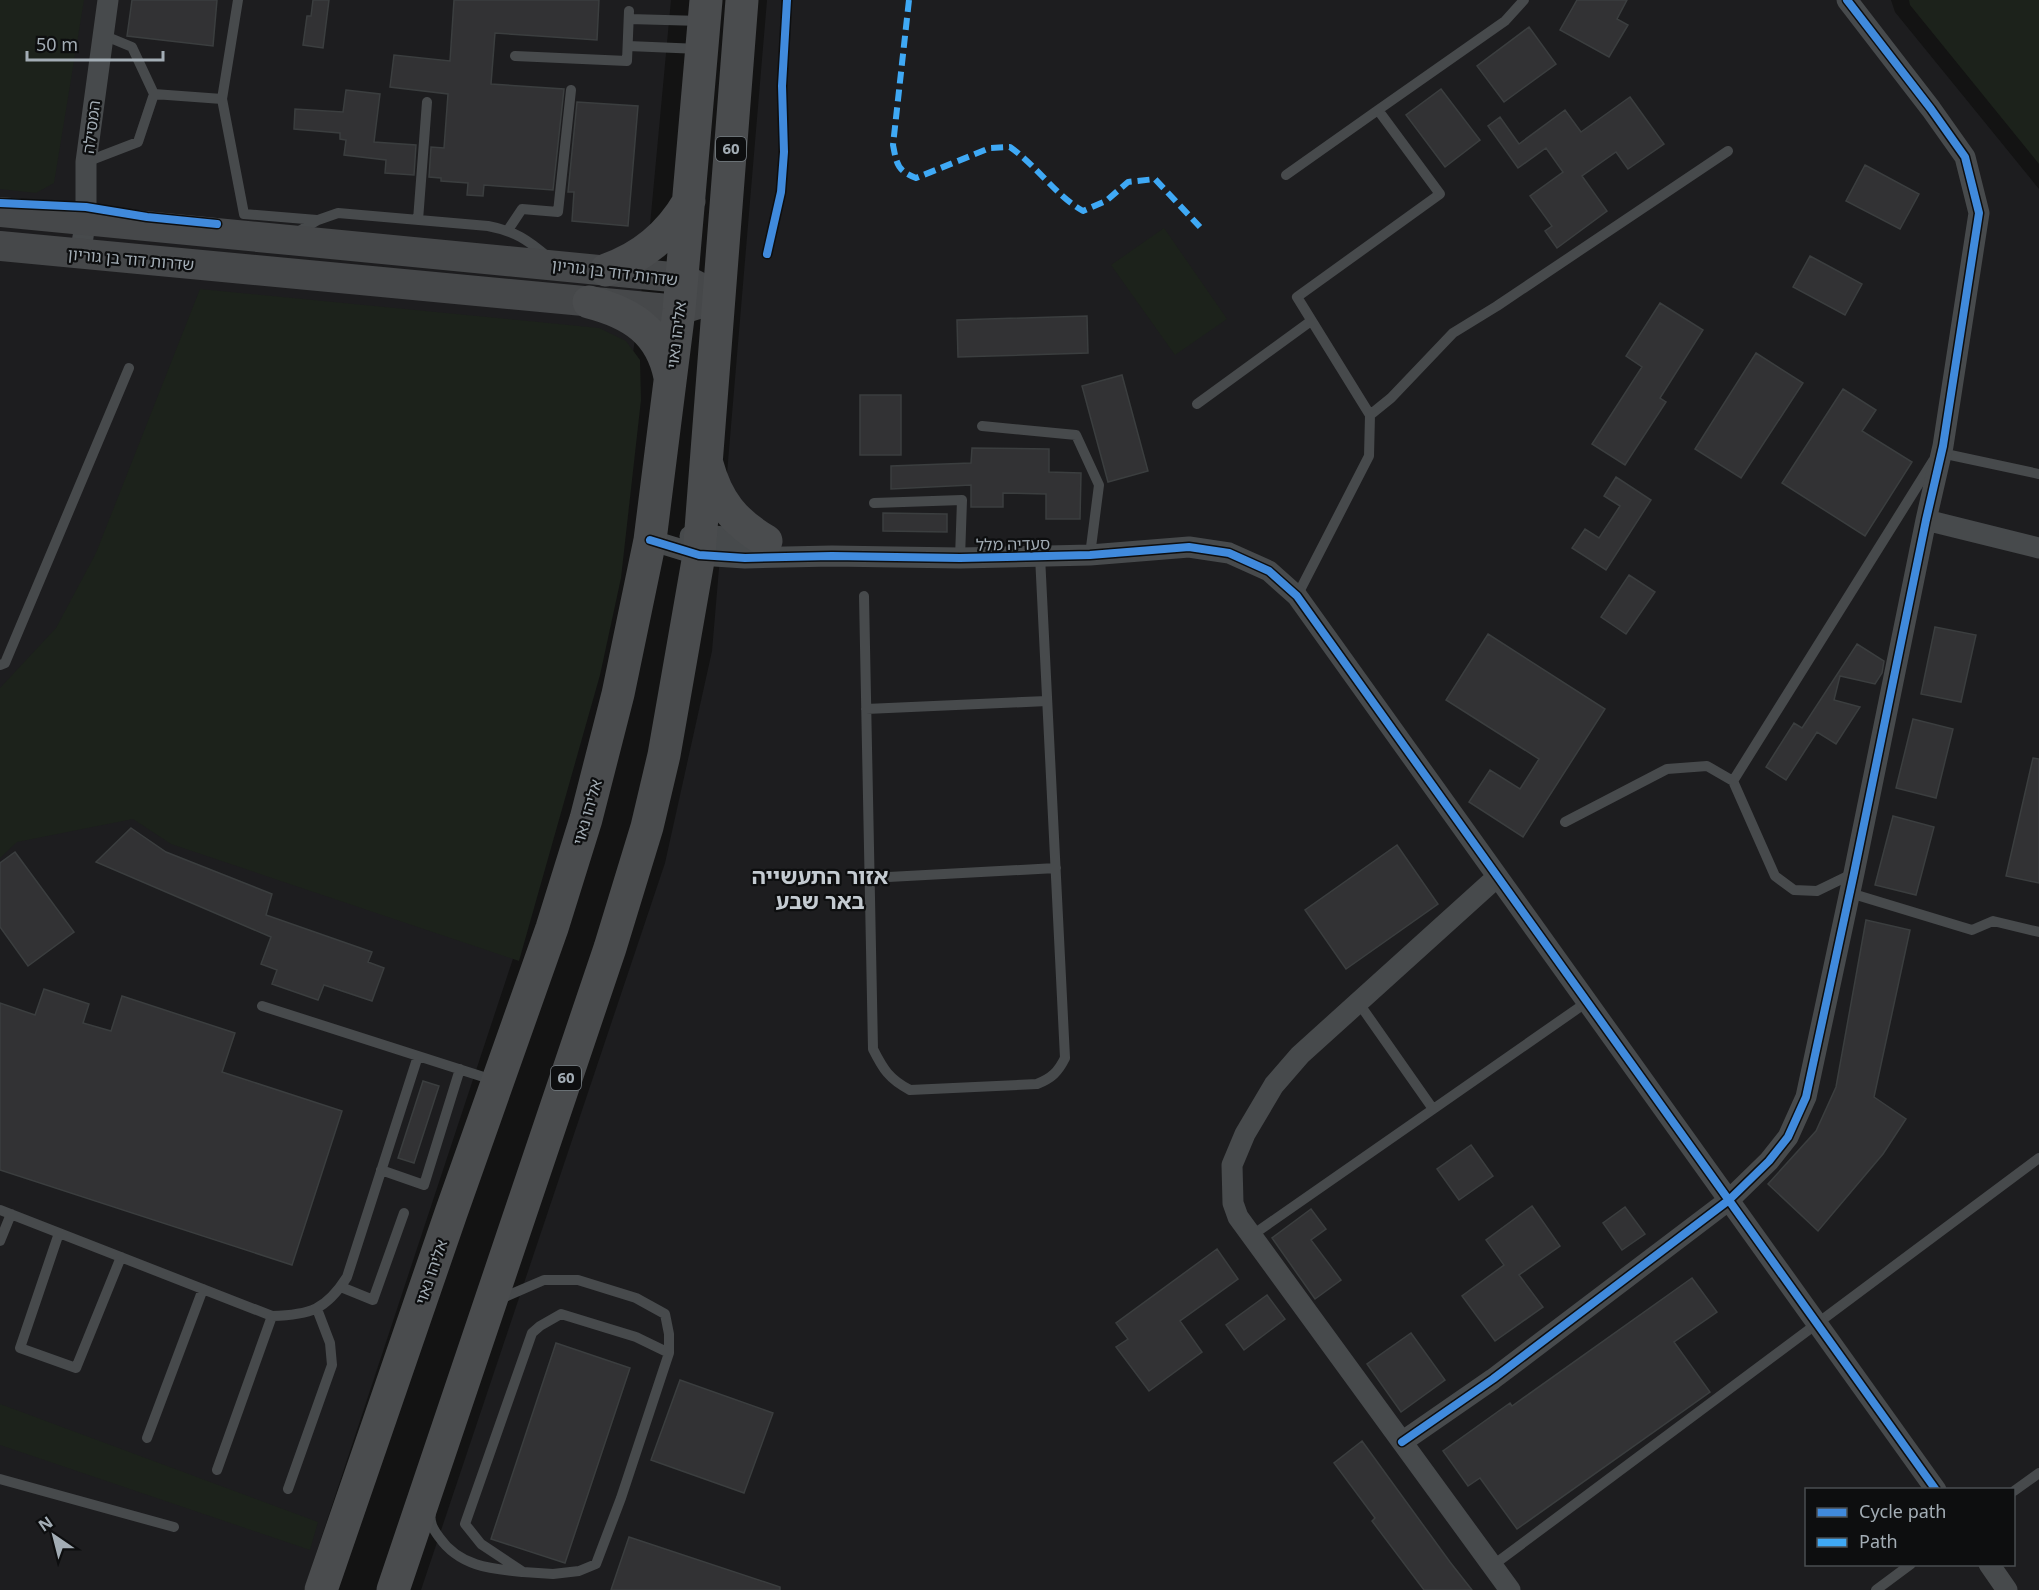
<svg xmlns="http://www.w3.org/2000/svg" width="2039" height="1590" viewBox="0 0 2039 1590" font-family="'Noto Sans','Noto Sans Hebrew',sans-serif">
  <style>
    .built { fill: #1d1d1f; fill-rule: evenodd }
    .green { fill: #1c221b }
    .building { fill: #323234; stroke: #3b3e3f; stroke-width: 1.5 }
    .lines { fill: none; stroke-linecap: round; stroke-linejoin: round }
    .service { stroke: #474a4c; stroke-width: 10 }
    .minor { stroke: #474a4c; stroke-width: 21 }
    .secondary { stroke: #46484a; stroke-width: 30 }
    .trunk { stroke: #4a4c4e; stroke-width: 33 }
    .quiet { stroke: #3fa9f5; stroke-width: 6; stroke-dasharray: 12 6; stroke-linecap: butt }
    .cycleway-casing { stroke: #0d0e0f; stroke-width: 11 }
    .cycleway { stroke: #408adc; stroke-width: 8 }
    .labels { text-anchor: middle; stroke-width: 4.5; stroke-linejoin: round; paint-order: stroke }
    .shield { fill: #0d0e0f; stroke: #767d83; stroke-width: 1.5 }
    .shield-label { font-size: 15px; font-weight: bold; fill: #a3adb5 }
    .street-label { font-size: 16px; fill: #a3adb5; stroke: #0d0e0f }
    .district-label { font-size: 22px; font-weight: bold; fill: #c4cbd1; stroke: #0d0e0f }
  </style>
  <rect width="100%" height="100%" fill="#131313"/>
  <!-- built -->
  <path class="built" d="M0 0H671L649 236 592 654 545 862 304 1590H0Z
    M767 0H1891L1895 12 2039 189V1590H421L665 863 712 651ZM1806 1490H2014V1564H1806Z"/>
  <!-- green -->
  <path class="green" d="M0 0H84L54 183 36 193 0 189Z
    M1909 0H2039V164L1910 5Z
    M1164 228 1227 319 1175 355 1111 265Z
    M200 289 599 328 626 341 640 360 641 400 621 578 600 675 519 961 171 844 133 819 17 842 0 858V688L56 628 96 553Z
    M0 1404 318 1522 310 1550 0 1445Z"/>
  <!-- building -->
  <path class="building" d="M132 0H217L213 46 127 36Z
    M313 0H329L323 48 303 45 307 16H311Z
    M454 0H599L597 40 495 33 491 84 564 89 553 190 484 185 483 196 467 195 468 183 441 181V178L429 177 431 147 444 148 448 94 390 87 394 55 450 61Z
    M1577 0H1627L1617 19 1628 25 1609 57 1560 30Z
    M1529 27 1556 64 1504 102 1477 66Z
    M1441 89 1480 140 1445 167 1406 115Z
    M346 90 380 94 374 142 416 145 414 175 385 173 386 160 344 155 346 140 340 139V133L294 129 295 109 343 112Z
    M1630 97 1664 144 1628 169 1616 152 1582 176 1607 211 1557 248 1545 231 1552 226 1530 196 1563 172 1546 148 1518 168 1488 126 1500 117 1519 144 1565 110 1581 132Z
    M577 102 638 106 628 226 572 221 574 192H568Z
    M1865 165 1919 194 1900 229 1846 201Z
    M1810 256 1862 284 1845 315 1793 287Z
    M1660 303 1703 330 1660 398 1666 402 1625 465 1592 444 1642 367 1626 356Z
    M1087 316 1088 353 958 357 957 320Z
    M1756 353 1803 383 1741 478 1695 449Z
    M1122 375 1148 471 1108 482 1082 386Z
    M1843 389 1876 410 1862 431 1912 462 1865 536 1782 483Z
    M860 395H901V455H860Z
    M972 448 1049 449V472L1081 473 1080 519H1046V494L1003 493V507H971V485L891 489V466L971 463Z
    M1616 477 1651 500 1606 570 1572 548 1585 529 1599 538 1620 506 1604 496Z
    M883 513 947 514V532L883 531Z
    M1629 575 1655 592 1626 634 1601 617Z
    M1935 627 1976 635 1961 702 1921 694Z
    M1488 634 1605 709 1523 837 1469 802 1490 770 1520 789 1539 759 1446 700Z
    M1857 644 1884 661 1882 673 1875 684 1840 676 1834 700 1860 707 1836 744 1817 732 1786 780 1766 767 1794 723 1802 728Z
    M1913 719 1953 729 1936 798 1896 788Z
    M2033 758 2039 759V883L2006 876Z
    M1893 816 1934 827 1916 895 1875 885Z
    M131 828 166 852 272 894 266 915 372 952 368 962 384 968 372 1001 324 985 318 1000 272 984 277 970 261 964 271 937 96 862Z
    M1397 845 1438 904 1346 969 1305 910Z
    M15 852 74 932 28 966 0 927V863Z
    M1866 920 1910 930 1874 1097 1906 1119 1883 1154 1818 1231 1768 1184 1816 1131 1836 1087Z
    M44 989 89 1004 83 1023 111 1031 122 996 235 1033 222 1072 342 1111 292 1265 0 1170V1003L35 1015Z
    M423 1081 439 1086 414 1163 398 1158Z
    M1471 1145 1493 1176 1459 1200 1437 1169Z
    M1532 1206 1560 1246 1519 1275 1543 1307 1495 1341 1462 1296 1504 1265 1486 1240Z
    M1625 1207 1645 1234 1622 1250 1603 1223Z
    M1311 1209 1326 1229 1311 1240 1341 1280 1315 1299 1272 1238Z
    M1217 1249 1238 1279 1180 1321 1202 1352 1149 1391 1116 1347 1128 1339 1116 1323Z
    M1692 1278 1717 1312 1674 1342 1710 1392 1517 1529 1480 1478 1468 1486 1443 1451 1510 1403 1512 1406Z
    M1267 1295 1285 1319 1244 1350 1226 1325Z
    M1411 1333 1445 1380 1401 1412 1367 1364Z
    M556 1343 630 1368 565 1563 491 1539Z
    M680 1380 773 1413 744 1493 651 1460Z
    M1362 1441 1450 1562 1472 1590H1424L1372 1521 1375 1518 1334 1463Z
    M629 1537 780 1587V1590H611Z"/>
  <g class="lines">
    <!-- service -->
    <path class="service" d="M629 19 701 21
      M628 46 700 49
      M515 56 627 61 629 11
      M154 94 222 99 244 214 317 220
      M222 99 238 0
      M86 162 138 142 154 94 132 47 103 35
      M1286 175 1378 110
      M418 220 427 102
      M508 230 522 209 558 212 571 90
      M294 234 318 220 338 213 488 226C515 231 528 240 549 258
      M1197 404 1311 321
      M1370 415 1391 398 1453 333 1497 306 1728 151
      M982 426 1076 435 1099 485 1090 555
      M1941 453 2039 474
      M874 503 962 500 960 558
      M864 596 873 1049C883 1069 889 1079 910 1090L1037 1084C1052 1078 1058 1072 1065 1058L1040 556
      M1297 596 1369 456 1370 415 1297 297 1440 194 1378 110 1505 21 1524 0
      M0 665 5 663 129 368
      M866 709 1047 701
      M1733 781 1933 461
      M1565 822 1667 769 1707 766 1733 781 1775 876 1794 890 1817 891 1854 873
      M870 878 1056 868
      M1850 893 1972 930 1993 921 2039 932
      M1358 1002 1433 1109
      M262 1006 493 1080
      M381 1170 424 1185 460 1069
      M0 1210 272 1316C310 1315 326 1310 347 1277L418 1056
      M59 1233 20 1348 76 1368 121 1257
      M1251 1236 1587 1002
      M0 1241 11 1214
      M341 1287 373 1300 404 1213
      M500 1299 544 1280H578L636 1298 665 1314 669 1334V1353L621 1498 596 1564 579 1571 553 1574 523 1572 481 1544 465 1524 532 1333 540 1326 561 1314 636 1337 669 1353
      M147 1438 203 1289
      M217 1470 272 1316
      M0 1479 174 1527
      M288 1489 332 1365 330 1343 317 1309
      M2014 1491 2039 1473
      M431 1512C429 1522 433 1529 439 1537 459 1566 490 1569 522 1572
      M1492 1566 2039 1158
      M1876 1590 1911 1564"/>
    <!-- minor -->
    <path class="minor" d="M80 254 86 220V162L108 0
      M1926 520 2039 548
      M690 536 701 535 760 540
      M650 540 699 555 745 558 832 556 960 558 1090 555 1189 547 1229 553 1269 571 1297 596 1936 1490
      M1497 877 1300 1055 1274 1085 1245 1134 1232 1165 1233 1203 1238 1217 1510 1590
      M1402 1442 1493 1379 1729 1200 1769 1161 1788 1137 1806 1097 1854 873 1926 520 1943 446 1979 213 1965 157 1931 109 1847 0
      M1989 1564 2007 1590"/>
    <!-- secondary -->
    <path class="secondary" d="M0 212 682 278 720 298
      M0 246 679 310 702 303"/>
    <!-- trunk -->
    <path class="trunk" d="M606 270C641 258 670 234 689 201
      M589 302C632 313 661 332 670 377
      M707 464C717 501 734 522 766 541
      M321 1590 451 1213 552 928 586 819 618 694 650 540 679 310 706 0
      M393 1590 610 948 647 827 664 755 699 555 742 0"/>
    <!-- quiet -->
    <path class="quiet" d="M909 0 893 145C897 165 897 170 916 178L990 148 1010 147C1037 166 1055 195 1083 211L1106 201 1128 182 1155 179 1200 227"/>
    <defs>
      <path id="cycleway" d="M0 203 86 207 147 217 217 224
        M767 254 781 192 784 152 782 86 787 0
        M650 540 699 555 745 558 832 556 960 558 1090 555 1189 547 1229 553 1269 571 1297 596 1936 1490
        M1402 1442 1493 1379 1729 1200 1769 1161 1788 1137 1806 1097 1854 873 1926 520 1943 446 1979 213 1965 157 1931 109 1847 0"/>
    </defs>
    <!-- cycleway casing -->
    <use href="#cycleway" class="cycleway-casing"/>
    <!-- cycleway -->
    <use href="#cycleway" class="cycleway"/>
  </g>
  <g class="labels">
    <!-- shield labels -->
    <g class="shield">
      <rect x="716" y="137" width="30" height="24" rx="4.5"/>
      <rect x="551" y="1066" width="30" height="24" rx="4.5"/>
    </g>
    <g class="shield-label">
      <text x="731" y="154">60</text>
      <text x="566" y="1083">60</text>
    </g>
    <!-- street labels -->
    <g class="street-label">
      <text transform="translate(91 127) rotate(-83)" y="6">המסילה</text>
      <text transform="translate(131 259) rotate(5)" y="6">שדרות דוד בן גוריון</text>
      <text transform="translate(615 272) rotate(7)" y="6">שדרות דוד בן גוריון</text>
      <text transform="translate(676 335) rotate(-83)" y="6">אליהו נאוי</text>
      <text transform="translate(1013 544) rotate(-1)" y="6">סעדיה מלל</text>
      <text transform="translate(587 812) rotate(-74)" y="6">אליהו נאוי</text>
      <text transform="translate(431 1272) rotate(-71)" y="6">אליהו נאוי</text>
    </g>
    <!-- district labels -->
    <g class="district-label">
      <text x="820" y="884">אזור התעשייה<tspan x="820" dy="25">באר שבע</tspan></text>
    </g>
  </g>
  <!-- legend -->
  <rect x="1805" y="1488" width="210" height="78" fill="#0d0e0f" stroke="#494e51" stroke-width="1.5"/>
  <rect x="1817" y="1508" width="30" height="9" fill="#408adc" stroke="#494e51" stroke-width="1.5"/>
  <text x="1859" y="1518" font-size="18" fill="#a3adb5">Cycle path</text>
  <rect x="1817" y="1538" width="30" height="9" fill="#3fa9f5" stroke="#494e51" stroke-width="1.5"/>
  <text x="1859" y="1548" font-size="18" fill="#a3adb5">Path</text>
  <!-- north arrow -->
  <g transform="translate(54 1536) rotate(325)" stroke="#0d0e0f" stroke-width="4.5" paint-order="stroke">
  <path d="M0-4.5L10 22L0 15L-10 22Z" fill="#a3adb5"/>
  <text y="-9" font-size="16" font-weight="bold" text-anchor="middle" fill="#a3adb5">N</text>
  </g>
  <!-- scale -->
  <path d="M27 51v9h136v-9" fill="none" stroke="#a3adb5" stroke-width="3"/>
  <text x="36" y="51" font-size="18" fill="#a3adb5" stroke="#0d0e0f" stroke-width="4.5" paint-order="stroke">50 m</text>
</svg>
